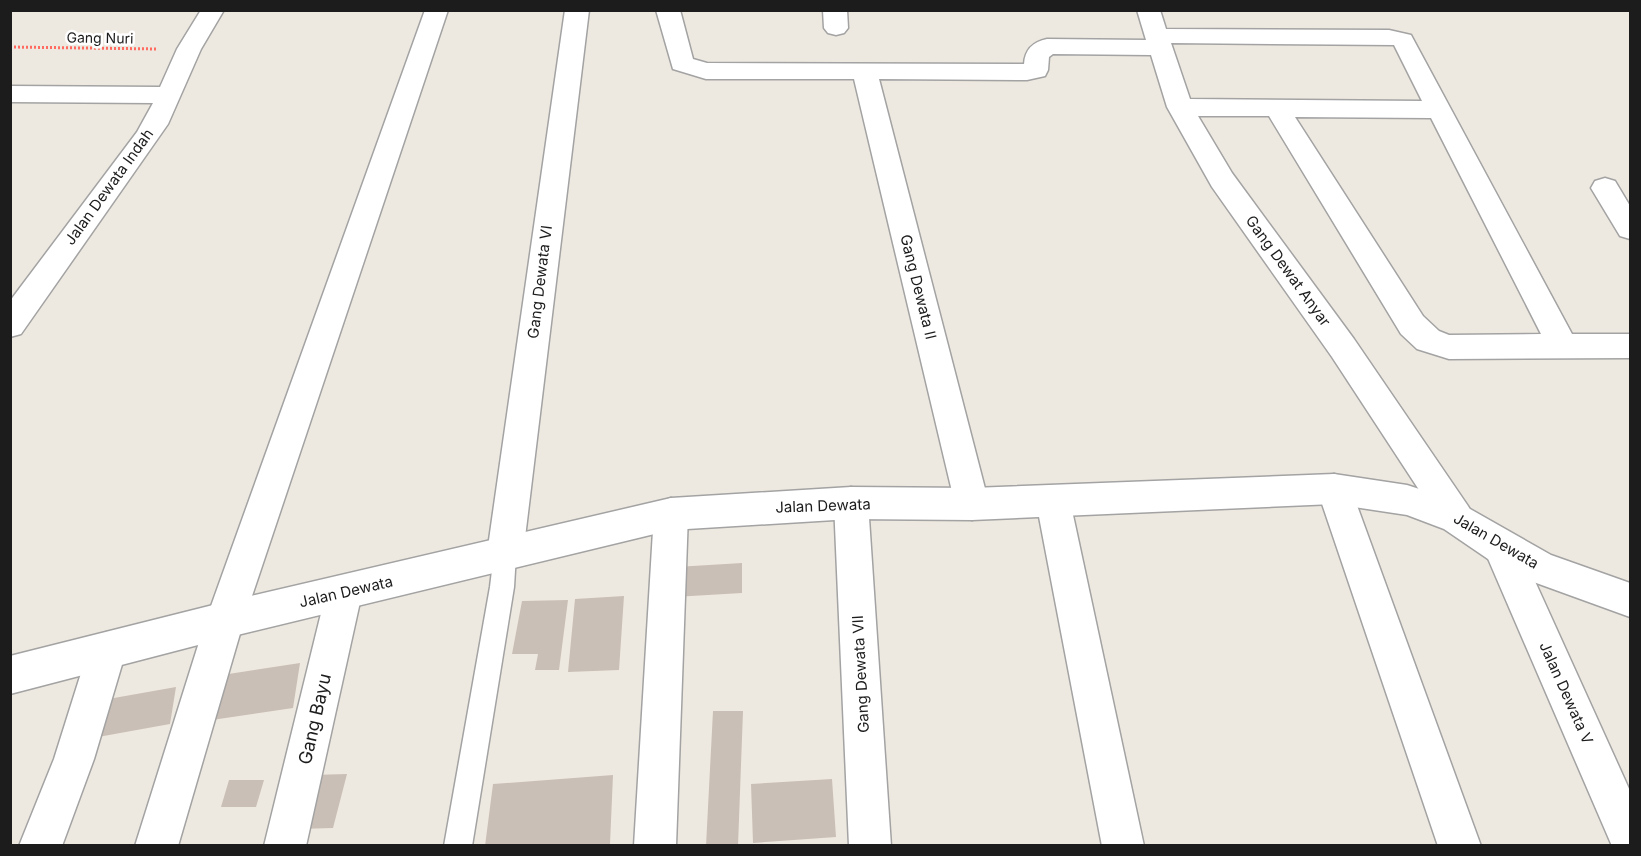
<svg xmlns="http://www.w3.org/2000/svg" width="1641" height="856" viewBox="0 0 1641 856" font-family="Inter,sans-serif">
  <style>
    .building { fill: #cabfb6 }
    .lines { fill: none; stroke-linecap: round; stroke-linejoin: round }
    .service-casing { stroke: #a3a3a3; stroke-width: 3 }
    .minor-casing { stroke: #a3a3a3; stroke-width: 3 }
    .tertiary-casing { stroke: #a3a3a3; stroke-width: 3 }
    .path { stroke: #ff6b60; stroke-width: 3; stroke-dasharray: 2 2; stroke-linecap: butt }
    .service { fill: #fff; fill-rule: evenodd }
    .minor { fill: #fff; fill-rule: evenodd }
    .tertiary { fill: #fff; fill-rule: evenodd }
    .labels { text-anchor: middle; stroke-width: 5; stroke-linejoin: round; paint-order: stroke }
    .far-street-label { font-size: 14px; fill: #1c1c1c; stroke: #fff }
    .street-label { font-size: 15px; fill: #1c1c1c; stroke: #fff }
    .near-street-label { font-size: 18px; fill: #1c1c1c; stroke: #fff }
  </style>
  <rect width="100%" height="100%" fill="#eee9e0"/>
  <!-- building -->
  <path class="building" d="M742 563V593L674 597 676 567Z
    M624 596 619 670 568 672 575 599Z
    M568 600 559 670H535L538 654H512L522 601Z
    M300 663 293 708 212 720 222 675Z
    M176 687 170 724 87 739 97 701Z
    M713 711H743L738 846H706Z
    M347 774 333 828 298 829 312 775Z
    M613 775 610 844 485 846 493 784Z
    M832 779 836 837 753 843 751 784Z
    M229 780H264L256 807H221Z"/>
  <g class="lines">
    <defs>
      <path id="service" d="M505 543 513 547 516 554 514 587 472 846H444L490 587 494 554 497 547Z"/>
      <path id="minor" d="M201 10H224L201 49 168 124 21 334 10 337V301L137 132 153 103 10 102V86L160 87 177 49Z
        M425 10H448L244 620 178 846H135L206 620Z
        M565 10H589L523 554 518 566 505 571 492 566 487 554Z
        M656 10H680L693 59 707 63 1024 64C1025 49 1033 42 1047 39L1146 40 1137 10H1160L1166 29 1389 30 1411 35 1572 334H1630V358L1449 359 1417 349 1401 334 1269 116H1198L1232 173 1354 339 1468 506 1474 517 1468 528 1456 533 1444 528 1332 357 1212 187 1167 107 1151 55 1053 54 1049 57 1048 70 1045 76 1027 80 879 79 989 504 984 515 972 520 960 515 955 504 854 79H706L673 69ZM1171 43 1394 45 1422 101 1190 99ZM1295 117 1431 118 1541 334 1449 335 1439 331 1423 316Z
        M823 10H847L848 28 844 33 836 35 828 33 824 28Z
        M1605 178 1615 181 1630 206V239L1620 236 1591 188 1595 181Z
        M1334 474 1346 478 1351 489 1481 846H1438L1317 489 1322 478Z
        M1053 486 1065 490 1070 501 1144 846H1102L1036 501 1041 490Z
        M851 487 863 492 868 503 891 846H849L834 503 839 492Z
        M671 498 683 503 688 514 676 846H634L654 514 659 503Z
        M1501 531 1514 535 1630 791V846H1612L1483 547 1488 535Z
        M344 576 357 581 362 593 306 846H264L326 593 331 581Z
        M107 632 121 638 126 651 94 759 62 846H19L54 759 88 651 93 638Z"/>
      <path id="tertiary" d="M1334 474 1407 485 1456 501 1551 555 1630 583V617L1528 580 1488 559 1444 529 1407 515 1334 504 972 520 851 519 671 530 225 638 10 694V656L225 602 671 498 851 487 972 488Z"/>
    </defs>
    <!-- service casing -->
    <use href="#service" class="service-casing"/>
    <!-- minor casing -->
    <use href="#minor" class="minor-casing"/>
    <!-- tertiary casing -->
    <use href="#tertiary" class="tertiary-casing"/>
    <!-- path -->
    <path class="path" d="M10 47 158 49"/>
    <!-- service -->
    <use href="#service" class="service"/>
    <!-- minor -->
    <use href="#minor" class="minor"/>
    <!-- tertiary -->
    <use href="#tertiary" class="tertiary"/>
  </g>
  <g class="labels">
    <!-- far-street labels -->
    <g class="far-street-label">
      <text transform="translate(100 38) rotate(1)" y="5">Gang Nuri</text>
    </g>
    <!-- street labels -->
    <g class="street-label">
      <text transform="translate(109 187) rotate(-54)" y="5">Jalan Dewata Indah</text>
      <text transform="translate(1288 271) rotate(54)" y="5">Gang Dewat Anyar</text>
      <text transform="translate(540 282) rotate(-83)" y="5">Gang Dewata VI</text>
      <text transform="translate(918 287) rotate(76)" y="5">Gang Dewata II</text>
      <text transform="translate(823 506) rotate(-2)" y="5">Jalan Dewata</text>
      <text transform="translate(1496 541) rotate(30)" y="5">Jalan Dewata</text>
      <text transform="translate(346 592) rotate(-13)" y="5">Jalan Dewata</text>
      <text transform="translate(861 674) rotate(-93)" y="5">Gang Dewata VII</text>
      <text transform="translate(1566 693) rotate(66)" y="5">Jalan Dewata V</text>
    </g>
    <!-- near-street labels -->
    <g class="near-street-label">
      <text transform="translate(315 719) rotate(-77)" y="6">Gang Bayu</text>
    </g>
  </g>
  <!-- border -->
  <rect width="1641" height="856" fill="none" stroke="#1c1c1c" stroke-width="24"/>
</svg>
